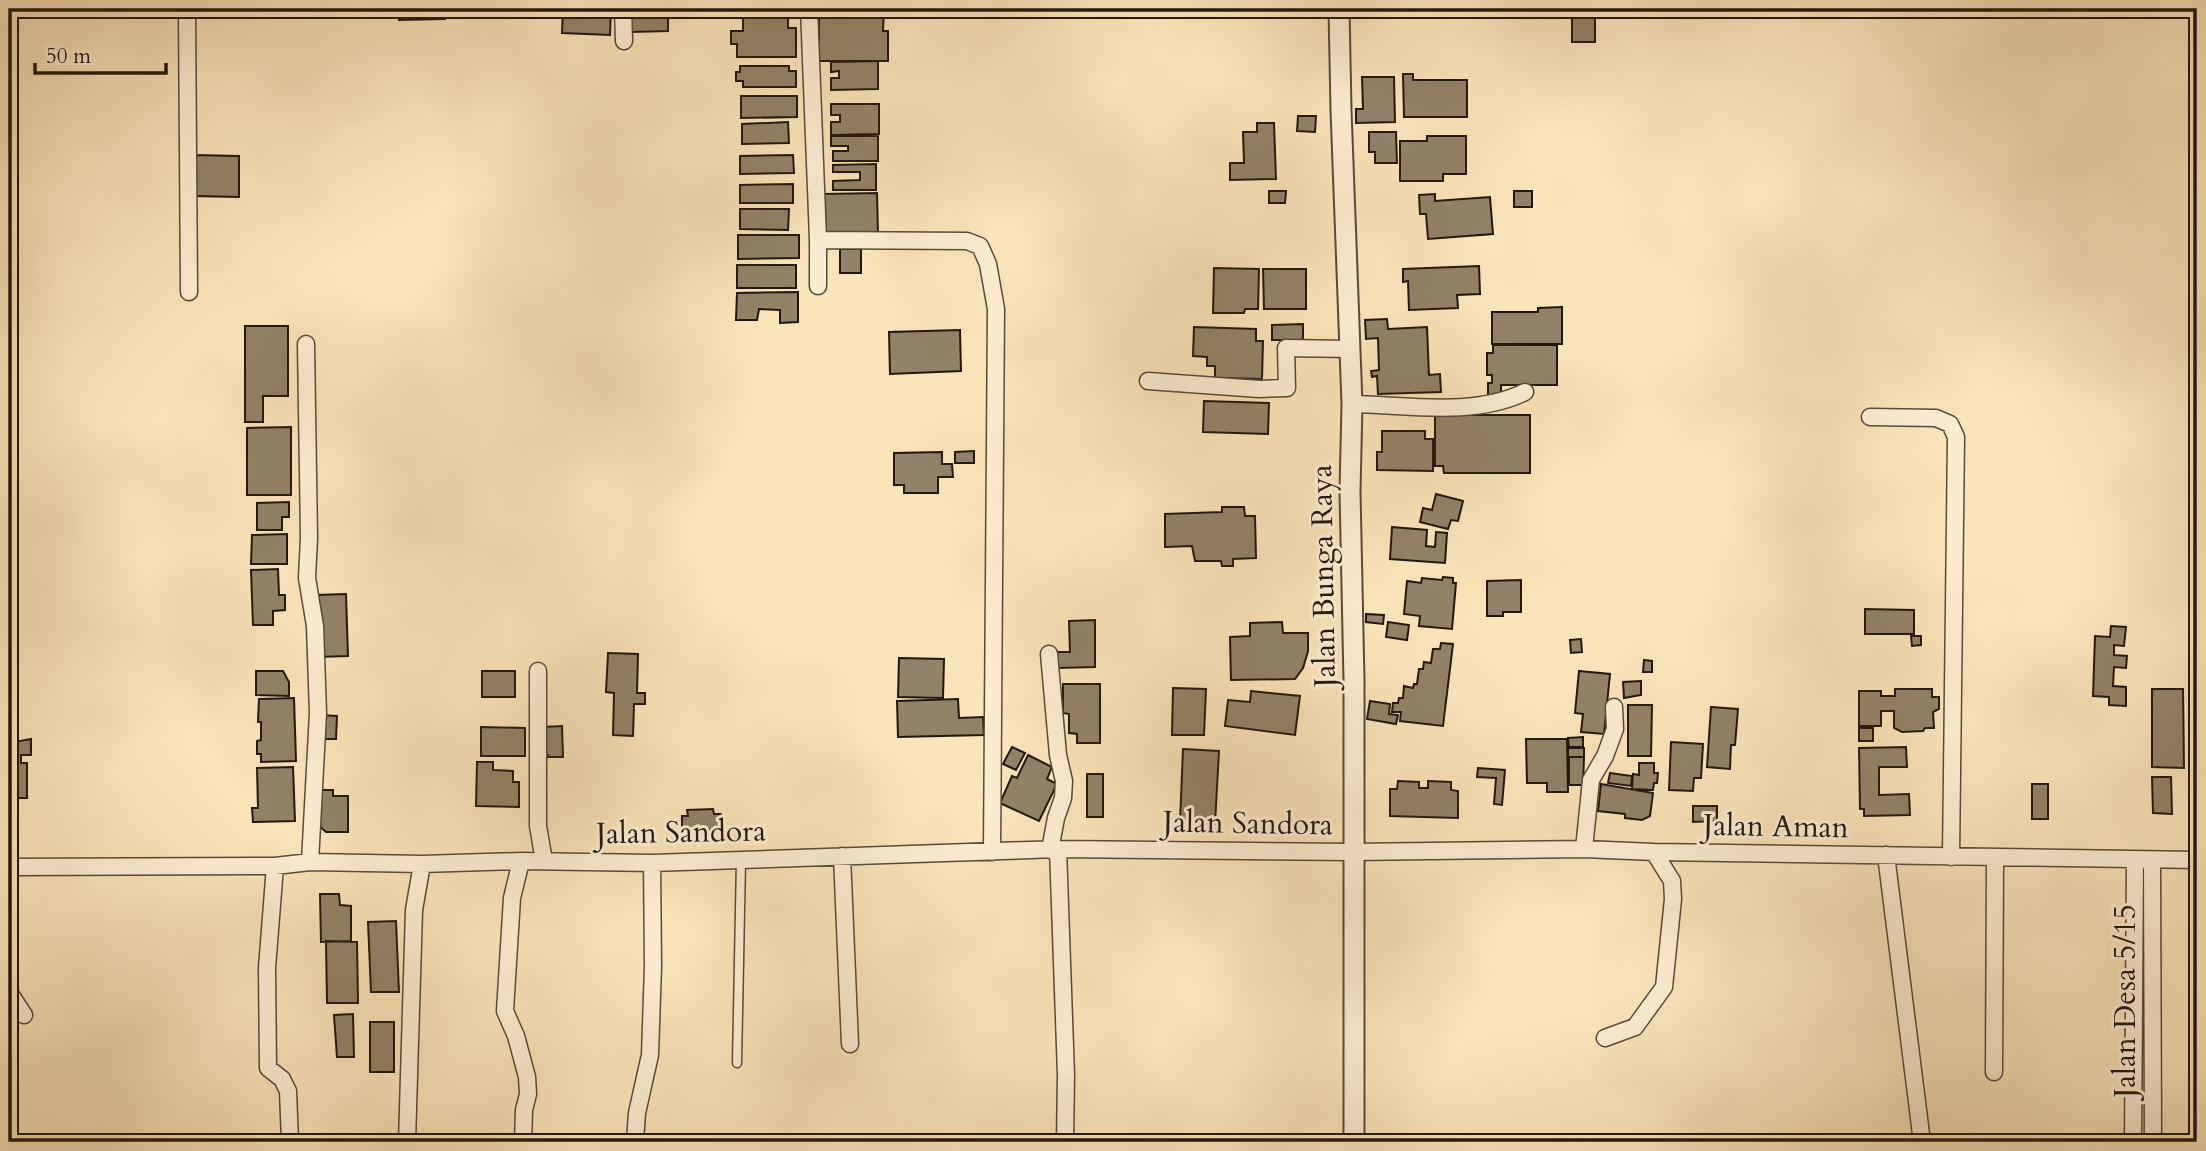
<svg xmlns="http://www.w3.org/2000/svg" width="2206" height="1151" viewBox="0 0 2206 1151" font-family="Cardo,serif">
  <style>
    .building { fill: #928267; stroke: #22170f; stroke-width: 2 }
    .lines { fill: none; stroke-linecap: round; stroke-linejoin: round }
    .service-casing { stroke: #584a3a; stroke-width: 11 }
    .minor-casing { stroke: #584a3a; stroke-width: 19 }
    .tertiary-casing { stroke: #584a3a; stroke-width: 23 }
    .service { stroke: #fcedd2; stroke-width: 8 }
    .minor { stroke: #fcedd2; stroke-width: 16 }
    .tertiary { stroke: #fcedd2; stroke-width: 19 }
    .labels { text-anchor: middle; stroke-width: 6; stroke-linejoin: round; paint-order: stroke }
    .street-label { font-size: 30px; fill: #22170f; stroke: #fcedd2 }
  </style>
  <rect width="100%" height="100%" fill="#fae4b9"/>
  <filter id="stains"><feTurbulence type="fractalNoise" baseFrequency=".00286" numOctaves="4"/><feColorMatrix values="0 0 0 0 .2 0 0 0 0 .09 0 0 0 0 .02 0 0 0 .5 -.17"/></filter>
  <radialGradient id="worn" r=".72"><stop offset=".6" stop-color="#630" stop-opacity="0"/><stop offset="1" stop-color="#630" stop-opacity=".3"/></radialGradient>
  <!-- building -->
  <path class="building" d="M398 9H445V19L399 20Z
    M563 9H611L610 35 562 33Z
    M631 9H668V31L631 32Z
    M737 9H788V28H796V57H737V44H731V31H743V14H737Z
    M822 9H884L883 31H888V61H819V16H822Z
    M1572 9H1595V42H1572Z
    M878 61V89L831 90V78H839V71L831 72V62Z
    M740 66H789V71H796V87H743V81H736V72H740Z
    M1403 74H1413V80H1467V117H1404Z
    M1362 77H1394L1395 122 1356 123V109H1363Z
    M741 96H797V117L741 118Z
    M831 104H879V134L831 135V122H840V115H831Z
    M1298 116H1316L1315 132 1297 131Z
    M788 122 789 143 742 144V124Z
    M1257 123H1274L1276 179 1230 180V163H1244L1243 132H1257Z
    M1369 132H1396L1397 163H1375V152H1369Z
    M831 136H878V161H833V151H848V146H831Z
    M1427 136H1466V174H1443V181H1400V141H1427Z
    M193 155 239 156V197L192 196Z
    M793 155 794 173 740 174V156Z
    M876 164V190H833V181L860 180V172H833V165Z
    M793 184V203H740V185Z
    M1269 191H1286L1285 203H1269Z
    M1514 191H1532V207H1514Z
    M877 193 878 235 826 237 824 194Z
    M1435 194V201L1490 197 1493 234 1428 239 1426 214H1420L1419 195Z
    M740 209H789L788 230 740 229Z
    M738 235H799V258L738 259Z
    M840 249H861V273H840Z
    M737 265H796V288H737Z
    M1479 266 1480 294 1457 295 1458 308 1409 310 1408 281 1403 282V269Z
    M1214 268 1259 269 1258 309H1245L1244 313H1213Z
    M1263 269H1306V309H1264Z
    M798 292V322L780 323V310L759 309 757 320H736L737 293Z
    M1562 307V344H1492V312H1538V308Z
    M1387 319 1388 329 1427 327 1429 375 1440 374 1441 392 1378 394 1377 376 1372 377 1371 371 1379 370 1378 338 1366 339 1365 320Z
    M1303 324V340H1272V325Z
    M245 326H288V396H263V422H245Z
    M1194 327 1256 329V341H1263L1262 379 1215 378V366H1207V357L1193 356Z
    M960 330 961 371 890 374 889 332Z
    M1493 345H1557V385H1501V397H1488V383H1492V375H1487V353H1493Z
    M1204 401 1269 403 1268 434 1203 432Z
    M1435 415H1530V473H1444L1443 466H1435Z
    M291 427V495H247V428Z
    M1382 431H1425V439H1433V471L1377 470V452H1382Z
    M974 451V463H955V452Z
    M942 452V464H952L953 477H938V493H904V485H894V453Z
    M1436 494 1463 501 1458 521 1451 520 1448 529 1420 522 1423 508 1432 510Z
    M289 502V517H282V530H257V503Z
    M1222 507H1244L1245 516H1255L1256 558 1233 559V566H1222L1221 561H1195L1192 546 1165 547V514L1222 512Z
    M1392 527 1427 530 1426 546 1435 547 1436 532 1447 533 1445 563 1390 559Z
    M287 534V564H251L252 535Z
    M278 569 279 595H285V610L273 611V625H253L251 570Z
    M1443 577 1453 578V583H1456L1452 629 1419 626 1420 616 1404 614 1407 581 1421 583 1422 578 1442 580Z
    M1521 580V612H1503V616H1487V581Z
    M346 594 348 656 317 657 316 595Z
    M1865 609 1914 610V634H1865Z
    M1366 614 1384 615 1383 624 1366 622Z
    M1095 620V667L1057 668V652H1070L1069 621Z
    M1282 622 1283 633H1308V651L1303 668 1295 679 1231 680 1230 637 1250 636V623Z
    M1388 622 1409 625 1407 640 1386 637Z
    M2111 626 2126 627 2124 646 2114 645V655L2127 656 2126 668 2114 667 2113 686 2126 687V706L2109 705V697L2093 696 2095 636 2110 637Z
    M1911 636H1921V645L1912 646Z
    M1581 639 1582 652 1571 653 1570 640Z
    M1441 643 1453 644 1443 726 1400 721 1401 712H1392L1393 703H1398L1399 698H1403L1404 686 1413 688 1414 684H1417L1419 669H1423L1424 662 1431 663 1433 649H1440Z
    M608 653 638 654 637 693H645V704H634L633 736 613 735 614 693 606 692Z
    M899 658 944 659 943 698 898 697Z
    M1644 660 1652 661V672H1643Z
    M256 671H283L289 682V696L256 695Z
    M482 671H515V697H482Z
    M1579 671 1610 674 1604 734 1581 732 1583 714 1575 713Z
    M1641 681V695L1624 698 1623 682Z
    M1063 684H1100V743H1077V734L1069 733V714L1063 713Z
    M1173 688 1206 689 1204 735H1172Z
    M1895 689H1932V697H1939V709L1933 712 1934 728H1925L1923 731 1902 732 1894 728V711H1881V726H1859V691H1881V696H1895Z
    M2152 689H2183L2184 768 2152 767Z
    M1251 691 1300 696 1295 735 1225 726 1228 700 1250 702Z
    M294 698 296 761 261 762V754H257V741L261 740V722H258L259 699Z
    M958 699 959 718 983 717 984 735 898 737 897 701Z
    M1370 701 1390 704 1389 714 1398 715 1396 724 1367 719Z
    M1628 705H1652L1651 756H1628Z
    M1711 707 1738 709 1735 745H1731L1730 769 1707 767Z
    M320 715 337 716 336 739H319Z
    M562 726 563 757H548V755H544L543 727Z
    M481 727 525 728V756H481Z
    M1859 728H1873V741H1859Z
    M1583 737V747H1569L1568 738Z
    M31 739V755H21V763H27V798H9V743Z
    M1526 739H1567L1568 792H1547V783H1527Z
    M1671 742 1703 744 1701 778H1694L1693 791 1669 790Z
    M1012 747 1025 753 1016 770 1003 764Z
    M1906 747 1907 767H1879V795L1909 794 1910 815 1864 816V809H1860L1859 748Z
    M1568 748H1584V757H1568Z
    M1183 749 1219 751 1215 824 1180 822Z
    M1028 755 1052 767 1047 779 1057 784 1039 821 1000 803 1012 776 1017 778Z
    M1569 757H1584L1583 785H1569Z
    M477 762H493V770L513 771V782H519V807L476 806Z
    M1639 763H1654V773H1658L1657 783H1654L1653 790 1632 789 1633 774 1639 775Z
    M293 767 295 821 253 822 252 808H258L257 768Z
    M1478 768 1505 770 1502 805 1494 804 1496 778 1477 777Z
    M1610 773 1632 776 1631 786 1608 783Z
    M1087 774H1103V817H1087Z
    M2152 777H2171L2172 814 2153 813Z
    M1398 781 1419 782V788H1428V781L1451 782V790L1458 791V818L1390 816V789H1397Z
    M1601 784 1653 793 1650 816 1642 820 1625 818V814L1598 811Z
    M2032 784H2048V819H2032Z
    M314 790H333V796H348V832H326L319 826Z
    M1693 806H1717V821L1693 822Z
    M713 809 714 814H721L723 817 724 829 682 830V816H688L687 810Z
    M320 894H339L340 905 351 906V941L321 942Z
    M396 921 399 992H371L368 922Z
    M326 941 357 942 358 1003H327Z
    M353 1014 354 1057H337L334 1015Z
    M370 1022H394V1072H370Z"/>
  <g class="lines">
    <defs>
      <path id="service" d="M737 1063 741 860"/>
      <path id="minor" d="M187 9 189 292
        M623 9 624 41
        M809 9 818 240V286
        M818 240 967 241 980 246 988 264 996 309 992 852
        M306 344 309 538 307 578 315 626 318 713 310 862
        M1148 381 1259 389 1287 388 1286 348 1350 349
        M1352 404C1408 405 1474 417 1525 392
        M1870 417 1936 418 1950 424 1956 437 1951 857
        M1049 654 1058 755 1064 781 1063 798 1056 818 1050 850
        M538 671V826L544 861
        M1058 849 1066 1075 1065 1142
        M1584 849 1591 780 1605 756 1615 729 1614 707
        M1886 855 1922 1142
        M842 856 850 1044
        M2152 860 2153 1142
        M521 861 512 898 505 1011 516 1036 527 1077 528 1094 524 1110 523 1142
        M275 866 267 968 268 1068 282 1079 288 1091 290 1142
        M9 867 275 866 310 862 422 864 521 861 652 863 1058 849 1353 852 1584 849 1654 852 2197 860
        M9 992 24 1015
        M1605 1038 1635 1027 1664 987 1673 899 1672 881 1654 852
        M1994 1072 1995 858
        M635 1140 637 1113 650 1055 653 966 652 863
        M407 1142 414 910 422 864
        M2133 1142 2135 860"/>
      <path id="tertiary" d="M1339 9 1341 110 1352 404 1350 491 1354 681V1142"/>
    </defs>
    <!-- service casing -->
    <use href="#service" class="service-casing"/>
    <!-- minor casing -->
    <use href="#minor" class="minor-casing"/>
    <!-- tertiary casing -->
    <use href="#tertiary" class="tertiary-casing"/>
    <!-- service -->
    <use href="#service" class="service"/>
    <!-- minor -->
    <use href="#minor" class="minor"/>
    <!-- tertiary -->
    <use href="#tertiary" class="tertiary"/>
  </g>
  <g class="labels">
    <!-- street labels -->
    <g class="street-label">
      <text transform="translate(1323 576) rotate(-91)" y="10">Jalan Bunga Raya</text>
      <text transform="translate(1248 823) rotate(1)" y="10">Jalan Sandora</text>
      <text transform="translate(1776 826) rotate(1)" y="10">Jalan Aman</text>
      <text transform="translate(681 832) rotate(-1)" y="10">Jalan Sandora</text>
      <text transform="translate(2125 1001) rotate(-90)" y="10">Jalan Desa 5/15</text>
    </g>
  </g>
  <!-- margin -->
  <rect width="2206" height="1151" fill="none" stroke="#fae4b9" stroke-width="35"/>
  <rect x="10" y="10" width="2185" height="1130" fill="none" stroke="#22170f" stroke-width="3.5"/>
  <rect x="18" y="18" width="2171" height="1116" fill="none" stroke="#22170f" stroke-width="2"/>
  <!-- scale -->
  <path d="M35 63v10h131v-10" fill="none" stroke="#22170f" stroke-width="3.5"/>
  <text x="46" y="63" font-size="21" fill="#22170f" stroke="#fcedd2" stroke-width="5" paint-order="stroke">50 m</text>
  <rect width="100%" height="100%" filter="url(#stains)"/>
  <rect width="100%" height="100%" fill="url(#worn)"/>
</svg>
